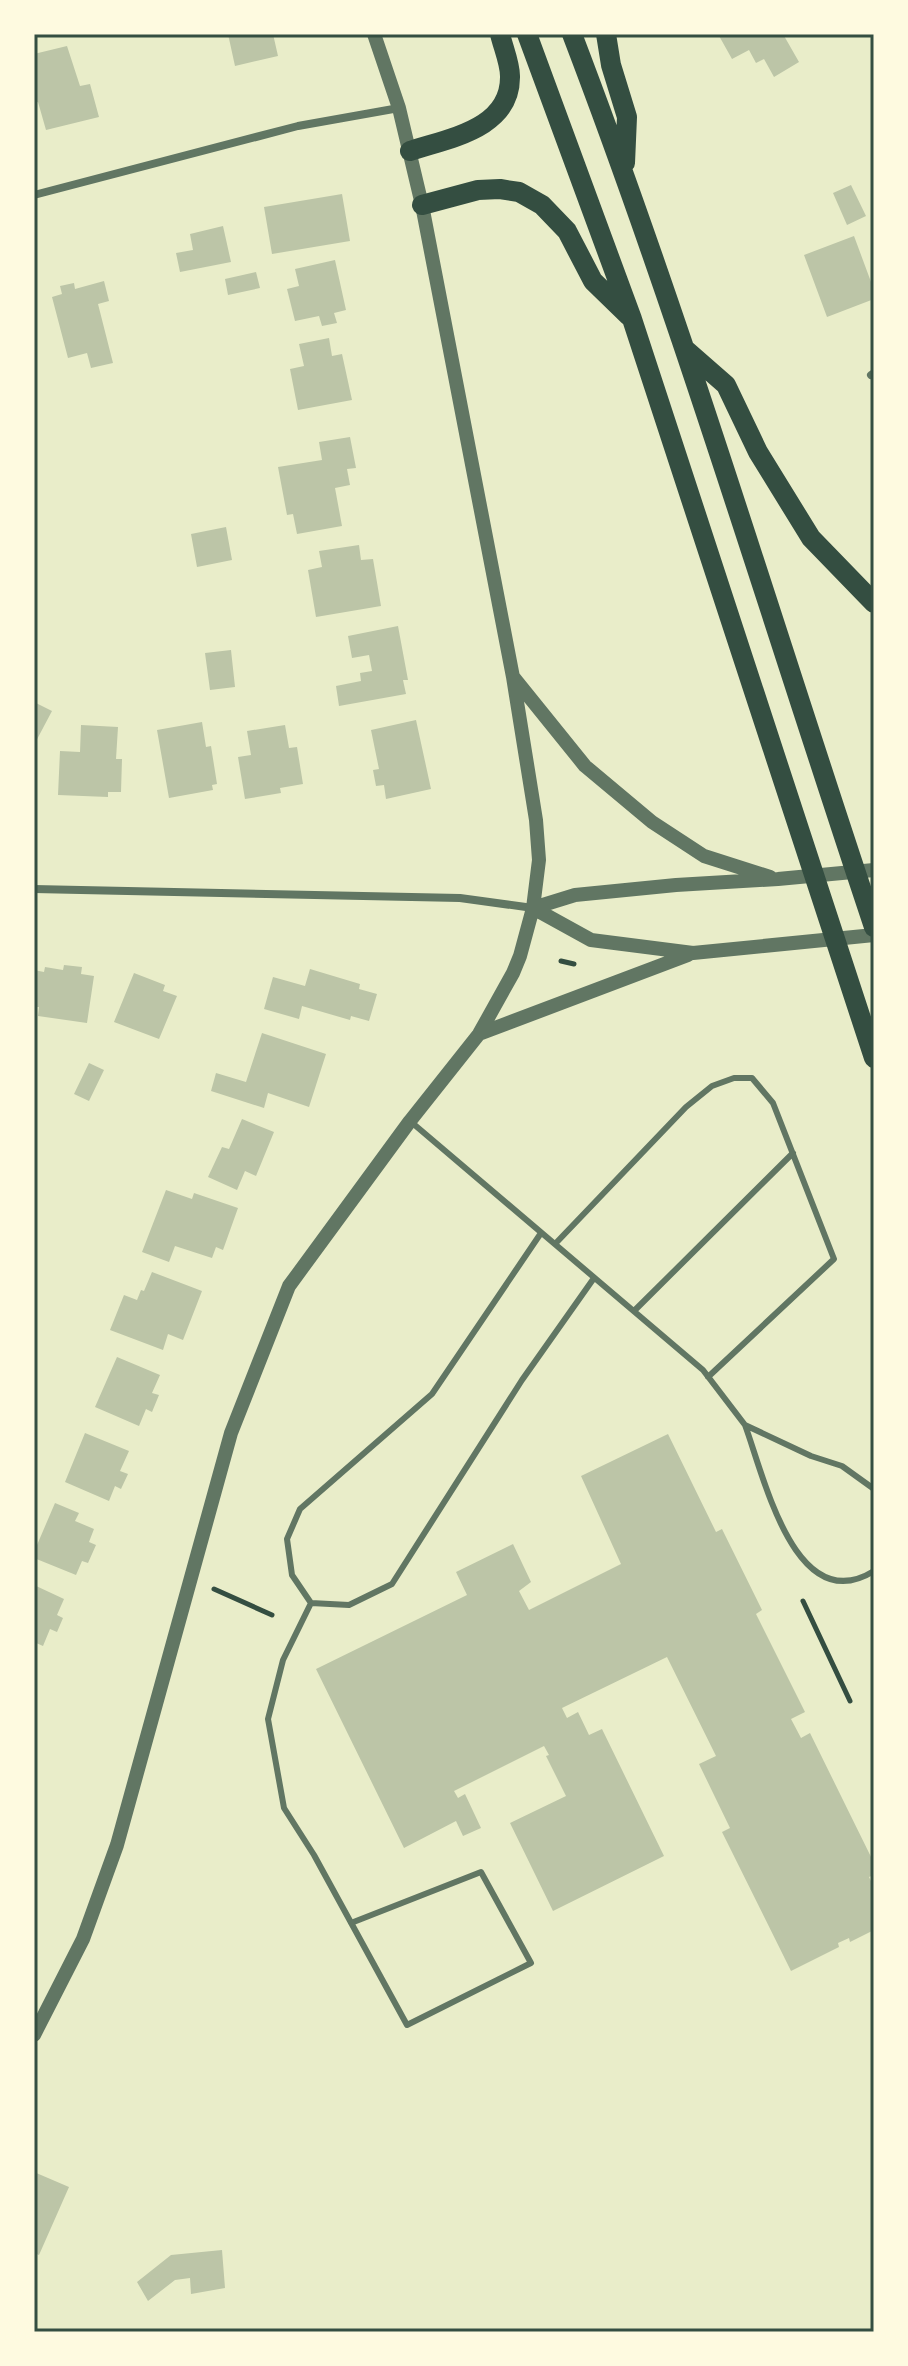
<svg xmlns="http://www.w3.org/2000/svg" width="908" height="2366" font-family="'Open Sans',sans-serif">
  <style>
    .building { fill: #bcc5a7 }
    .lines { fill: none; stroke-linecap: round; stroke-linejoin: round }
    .path { stroke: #344e41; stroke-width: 5 }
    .service { stroke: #617663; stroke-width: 6 }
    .minor { stroke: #617663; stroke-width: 8 }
    .tertiary { stroke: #617663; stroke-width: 14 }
    .primary { stroke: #344e41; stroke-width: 20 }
    .neatline { fill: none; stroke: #344e41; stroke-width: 3 }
  </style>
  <rect width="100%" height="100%" fill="#e9edc9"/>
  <path class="building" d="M228 34H273L278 56 235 66Z
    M718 34H783L799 62 774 77 764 59 756 63 749 50 732 59Z
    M67 46 80 86 90 84 99 117 46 130 38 102 34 103V54Z
    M851 185 866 216 847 225 833 193Z
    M342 194 350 241 272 254 264 207Z
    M223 226 231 262 180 272 176 253 193 250 190 234Z
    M854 236 874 290V299L827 317 804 255Z
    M335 260 346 310 334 313 337 323 322 326 319 316 295 321 287 289 299 286 295 269Z
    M256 272 260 288 228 295 225 279Z
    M104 281 109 301 98 304 113 363 91 368 87 353 68 358 52 297 62 294 60 286 74 283 75 289Z
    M329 338 332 356 342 354 352 400 298 410 290 369 304 366 299 344Z
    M350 437 356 468 347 469 350 485 335 488 342 526 297 534 293 514 287 515 278 467 322 460 319 442Z
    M226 527 232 560 197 567 191 534Z
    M359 545 361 560 373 559 381 606 316 617 308 570 322 567 319 551Z
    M398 626 408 680H403L406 694 339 706 336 686 361 681 360 673 372 671 369 655 352 658 348 636Z
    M231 650 235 687 210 690 205 653Z
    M34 702 52 711 34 745Z
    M416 720 431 789 386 799 384 785 376 786 373 770 379 769 371 730Z
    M202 722 206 747 211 746 217 784 212 785 213 790 169 798 157 730Z
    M81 725 118 727 116 759H122L121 792H108V797L58 795 60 751 80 752Z
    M285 725 289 748 297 747 303 784 280 788 281 793 245 799 238 757 251 755 247 731Z
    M64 965 82 967 81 974 94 976 87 1023 38 1016 39 1007H34V970L44 972 45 967 63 970Z
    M310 969 360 984 359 989 377 994 369 1021 351 1016 350 1020 302 1006 299 1019 264 1009 273 977 305 986Z
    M134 973 165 985 163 991 177 996 159 1039 114 1022Z
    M262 1033 326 1054 309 1107 268 1093 264 1108 211 1091 216 1073 246 1082Z
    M89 1063 104 1070 89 1101 74 1094Z
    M242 1119 274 1132 256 1176 245 1171 237 1190 208 1177 222 1147 229 1149Z
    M166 1190 192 1199 194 1193 238 1208 223 1250 216 1247 212 1258 175 1246 169 1262 142 1252Z
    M152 1272 202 1291 183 1340 168 1334 163 1350 110 1330 124 1295 137 1300 141 1290 144 1291Z
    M117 1357 160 1375 152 1393 159 1395 152 1412 146 1409 139 1426 95 1407Z
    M85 1433 129 1451 120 1471 128 1474 121 1489 115 1486 109 1501 65 1482Z
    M668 1434 716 1532 722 1529 762 1610 756 1614 805 1712 791 1719 801 1738 810 1733 874 1863V1875L869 1877 874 1887V1930L850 1942 849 1938 838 1943 839 1947 791 1971 722 1832 730 1828 699 1764 716 1756 667 1657 562 1708 567 1718 578 1712 589 1735 602 1729 664 1856 553 1911 510 1823 566 1796 546 1756 549 1755 544 1746 454 1791 458 1798 465 1794 481 1828 463 1836 456 1821 404 1848 316 1669 467 1595 456 1572 513 1544 531 1582 519 1591 529 1610 621 1564 581 1476Z
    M55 1503 79 1513 75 1521 94 1529 89 1542 96 1545 88 1563 82 1561 76 1575 34 1558V1552Z
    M34 1585 64 1599 57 1615 63 1618 57 1632 50 1629 43 1646 34 1642Z
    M34 2172 69 2187 39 2255 34 2253Z
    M222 2250 225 2288 191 2294 190 2278 175 2280 148 2301 137 2282 171 2255Z"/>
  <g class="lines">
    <path class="path" d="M561 961 574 964
      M214 1589 272 1615
      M803 1601 850 1701"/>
    <path class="service" d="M410 1121 703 1370 745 1425
      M541 1233 432 1394 300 1509 287 1539 292 1575 311 1603 349 1605 392 1584 522 1380 594 1278
      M555 1244 686 1107 712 1086 734 1078H752L773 1103 834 1259 708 1377
      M634 1311 793 1153
      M874 1489 842 1466 811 1456 745 1425C764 1476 795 1620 874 1571
      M311 1603 283 1660 268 1719 284 1808 314 1855 407 2025 531 1963 481 1872 351 1923"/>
    <path class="minor" d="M34 195 298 126 399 108
      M871 375 874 373
      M34 889 460 898 533 908"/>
    <path class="tertiary" d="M514 678 585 766 652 822 704 856 770 877
      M533 908 591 940 693 953 874 935
      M533 908 575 895 676 885 778 879 874 870
      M479 1034 688 955
      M34 2035 83 1939 117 1845 231 1433 289 1286 410 1121 479 1034 513 973 520 956 533 908 539 860 536 820 513 677 422 205 399 108 374 34"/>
    <path class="primary" d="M527 34 632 319 874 1058
      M572 34C684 327 774 629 874 927
      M606 34 611 65 627 117 625 163
      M410 151C449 138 511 129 510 76 510 63 503 47 500 34
      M422 205 478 190 500 189 519 192 542 205 567 231 593 281 629 316
      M686 350 726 385 758 452 811 538 874 603"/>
  </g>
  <rect width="908" height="2366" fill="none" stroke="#fefae0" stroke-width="72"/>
  <rect x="36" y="36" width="836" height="2294" class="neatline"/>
</svg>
